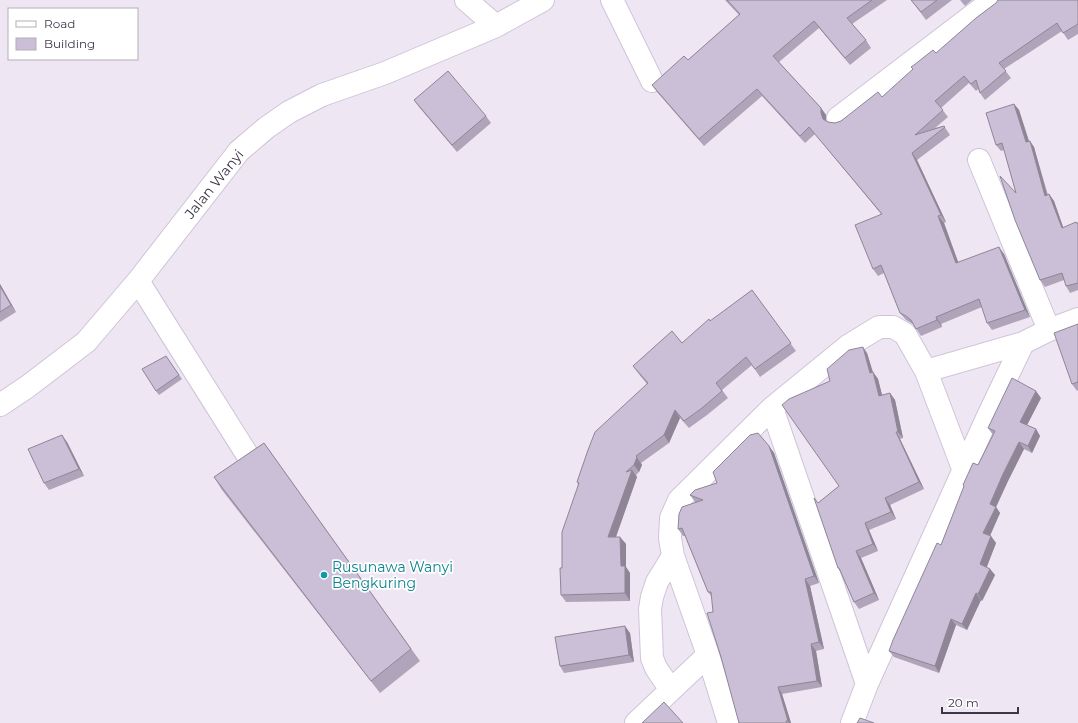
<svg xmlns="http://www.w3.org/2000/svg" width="1078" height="723" font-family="Montserrat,sans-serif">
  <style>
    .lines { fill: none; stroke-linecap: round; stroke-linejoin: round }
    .minor-casing { stroke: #cfc3d9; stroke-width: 24 }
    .minor { stroke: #fff; stroke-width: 22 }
    .wall { fill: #afa4b9 }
    .shaded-wall { fill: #8e8696 }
    .building { fill: #cbbfd7; stroke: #8e8696 }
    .culture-dot { fill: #0f9aa8; stroke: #fff; stroke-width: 1.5 }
    .labels { text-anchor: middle; stroke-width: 3.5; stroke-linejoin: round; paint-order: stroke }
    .street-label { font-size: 14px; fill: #3e3646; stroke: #fff }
    .culture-label { font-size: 14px; fill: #0d838f; stroke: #fff; text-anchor: start }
  </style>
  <rect width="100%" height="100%" fill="#eee6f3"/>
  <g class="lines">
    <g class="minor-casing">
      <path id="minor" d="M466 0 496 26
        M612 0 652 81
        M838 118 993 0
        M979 160 1049 330
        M138 281 248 456
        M926 371 964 471
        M0 405 27 387 86 342 138 281 239 151 266 128 289 112 322 95 385 73 496 26 543 0
        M772 408 867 684
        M671 690 656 668 652 658 650 609 652 597 657 582 673 556
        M636 723 708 655
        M729 723 708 655 673 556 670 538 671 518 679 500 772 408 848 346 879 327H893L905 334 926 371 1023 343
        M852 723 867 684 988 416 1023 343 1049 330 1078 319"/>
    </g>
    <use href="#minor" class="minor"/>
  </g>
  <path class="wall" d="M725 0H887L852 24 866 40 871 48 850 65 819 28 779 62 821 108 826 115V121L828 122 835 123 841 121 882 97 936 53 1078 0V34L1068 40 1062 31 1004 69 1011 78 985 100 980 93 978 89 976 91 969 83 941 108 948 117 935 128 944 126 950 135 917 160 946 222 944 223 958 262 1004 254 1030 317 992 330 987 323 982 307 941 324 942 327 921 336 914 325 911 323 906 320 900 313 884 273 878 276 873 269 881 214 815 134 805 143 762 96 704 146 657 92 652 85 688 60 739 15Z
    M911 0H952L926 20Z
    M960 0H972L965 6Z
    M414 100 486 116 491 123 457 152 419 107Z
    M1014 104 1019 110 1029 141 1034 147 1048 195 1049 194 1054 201 1063 228 1078 223V290L1070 293 1066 286 1064 280 1045 287 1040 280 1004 150 1001 151 996 145Z
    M0 284 16 312 0 322Z
    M752 290 796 351 760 377 752 365 722 390 728 398 707 415 689 428 680 418 669 443 641 463 642 465 639 472 636 475 637 477 616 537H620L626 544V567L630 573V601L566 602 561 595 562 568 578 485 577 482 588 451V450L647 384 638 373 633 366 682 343Z
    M1078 324V390L1077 391 1072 384Z
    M867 353 873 372 878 379 882 395 890 393 895 400 903 438 900 439 924 489 890 505 896 519 869 530 878 551 861 558 879 600 859 609 854 602 841 573 838 568 818 503 839 486 830 381Z
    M166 356 182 379 159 395 156 391Z
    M1041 398 1027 425 1036 429 1040 436 1032 453 1024 449 1008 481 996 507 1000 513 990 536 996 543 987 567 990 569 995 575 982 601 981 600 967 630 956 625 939 673 894 657 889 651 941 545 964 487 963 485 978 465 993 435 988 428Z
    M67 442 84 476 49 490 44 483Z
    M264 443 420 661 380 693 222 490 214 477Z
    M769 446 774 453 819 583 810 586 824 649 816 651 822 687 782 694 791 723H739L713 612 712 597 708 592 685 536H683L678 529 696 502H695L690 495 717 483Z
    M630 633 634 662 564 673 560 666Z"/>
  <path class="shaded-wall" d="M1014 104 1019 110 1031 148 1026 142Z
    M821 108 826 115V120L828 126 823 119 821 113Z
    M1030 141 1034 147 1049 202 1045 196Z
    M912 153 917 160 946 222 941 215Z
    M1049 194 1054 201 1066 235 1062 228Z
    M938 216 944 223 961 270 956 263Z
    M999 247 1004 254 1030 317 1025 310Z
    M0 284 16 312 11 305 0 286Z
    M936 317 941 324 942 327 937 320Z
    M863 347 867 353 875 380 870 373Z
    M873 372 878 379 884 403 879 396Z
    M1036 391 1041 398 1025 429 1020 422Z
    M890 393 895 400 903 438 898 432Z
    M675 410 680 418 669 443 664 435Z
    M1036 429 1040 436 1032 453 1028 446Z
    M896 432 900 439 924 489 919 482Z
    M62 435 67 442 84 476 79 469Z
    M1019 442 1024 449 1008 481 996 507 1000 513 988 540 983 533 990 504 1003 474Z
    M769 446 774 453 819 583 814 576Z
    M636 456 642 465 639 472 634 465Z
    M632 470 637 477 613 545 608 537Z
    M885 498 890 505 896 519 891 512Z
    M865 523 869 530 878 551 873 544Z
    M991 536 996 543 985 571 980 564Z
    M620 537 626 544V567L630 573V601L625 593 621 566Z
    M856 551 861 558 879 600 874 593Z
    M990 569 995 575 982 601 978 594Z
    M805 579 810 586 824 649 819 642Z
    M976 593 981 600 967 630 962 624Z
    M951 619 956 625 939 673 935 666Z
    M625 626 630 633 634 662 629 655Z
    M811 644 816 651 822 687 817 681Z
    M778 687 782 694 791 723H789L788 721Z"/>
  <path class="building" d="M727 0H872L847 18 866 40 845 58 814 21 773 56 821 108V113L823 119 828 122 835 123 841 121 878 92 882 97 913 69 911 67 914 65 933 50 936 53 976 18 996 3 998 0H1078V24L1063 33 1057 23 999 63 1006 71 980 93 976 80 971 84 964 76 935 101 943 110 915 135 944 126 945 127 912 153 941 215 938 216 956 263 999 247 1025 310 987 323 979 299 936 317 937 320 916 329 911 320 906 316 900 313 881 265 873 269 855 225 882 214 809 127 800 136 757 89 699 139 652 85 684 56 688 60 740 14Z
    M911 0H937L921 12Z
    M448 71 486 116 452 145 414 100Z
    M1014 104 1026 142 1030 141 1045 196 1049 194 1062 228 1076 222V223H1078V283L1066 286 1062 273 1040 280 1015 220 1000 176 1016 193 1002 143 996 145 986 113Z
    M0 286 11 305 0 312Z
    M752 290 791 343 755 369 746 357 716 383 722 391 702 408 684 421 675 410 664 435 636 456 637 457 634 465 626 472 632 470 608 537H620L621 566H625V593L561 595 560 568H562V532L579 483 577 482 588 450 595 432 648 383 633 366 672 331 682 343 709 319 710 321Z
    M1078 324V382L1072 384 1054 333Z
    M863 347 870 373 873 372 879 396 890 393 898 432H896L919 482 885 498 891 512 865 523 873 544 856 551 874 593 854 602 839 568H838L814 498 818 503 839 486 782 405 789 399 830 381 827 369 849 350Z
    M166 356 179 375 156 391 142 369Z
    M1012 378 1036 391 1020 422 1036 429 1028 446 1019 442 1003 474 990 504 996 507 983 533 991 536 980 564 990 569 978 594 976 593 962 624 951 619 935 666 889 651 893 640 937 543 941 545 964 486 963 485 973 463 978 465 995 431 988 428Z
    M758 433 769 446 814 576 805 579 819 642 811 644 817 681 778 687 788 721H786L787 723H739L721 657 707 613 713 612 711 592H708L682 528 678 529 679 514 682 507 703 500 690 495 695 490 717 483 713 472 750 435Z
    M62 435 79 469 44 483 28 449Z
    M264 443 411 649 371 681 214 477Z
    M625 626 629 655 560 666 555 637Z
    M664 702 683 723H642Z
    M860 718 874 723H857Z"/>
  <circle class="culture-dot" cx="324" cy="575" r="4"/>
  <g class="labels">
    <g class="street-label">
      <text transform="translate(214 184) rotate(-51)" y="5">Jalan Wanyi</text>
    </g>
    <g class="culture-label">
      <text x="332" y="572">Rusunawa Wanyi<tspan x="332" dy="16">Bengkuring</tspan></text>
    </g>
  </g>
  <rect x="8" y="8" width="130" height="52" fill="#ffffff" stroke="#b2afb5"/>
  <rect x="16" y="21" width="20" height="6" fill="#ffffff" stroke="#b2afb5"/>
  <text x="44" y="28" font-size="12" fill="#3e3646">Road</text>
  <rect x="16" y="38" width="20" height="12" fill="#cbbfd7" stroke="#b2afb5"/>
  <text x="44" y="48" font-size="12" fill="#3e3646">Building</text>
  <path d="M942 707v6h76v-6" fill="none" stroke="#3e3646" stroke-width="2"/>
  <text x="948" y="707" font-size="12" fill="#3e3646" stroke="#ffffff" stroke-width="3" paint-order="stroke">20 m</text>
</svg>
